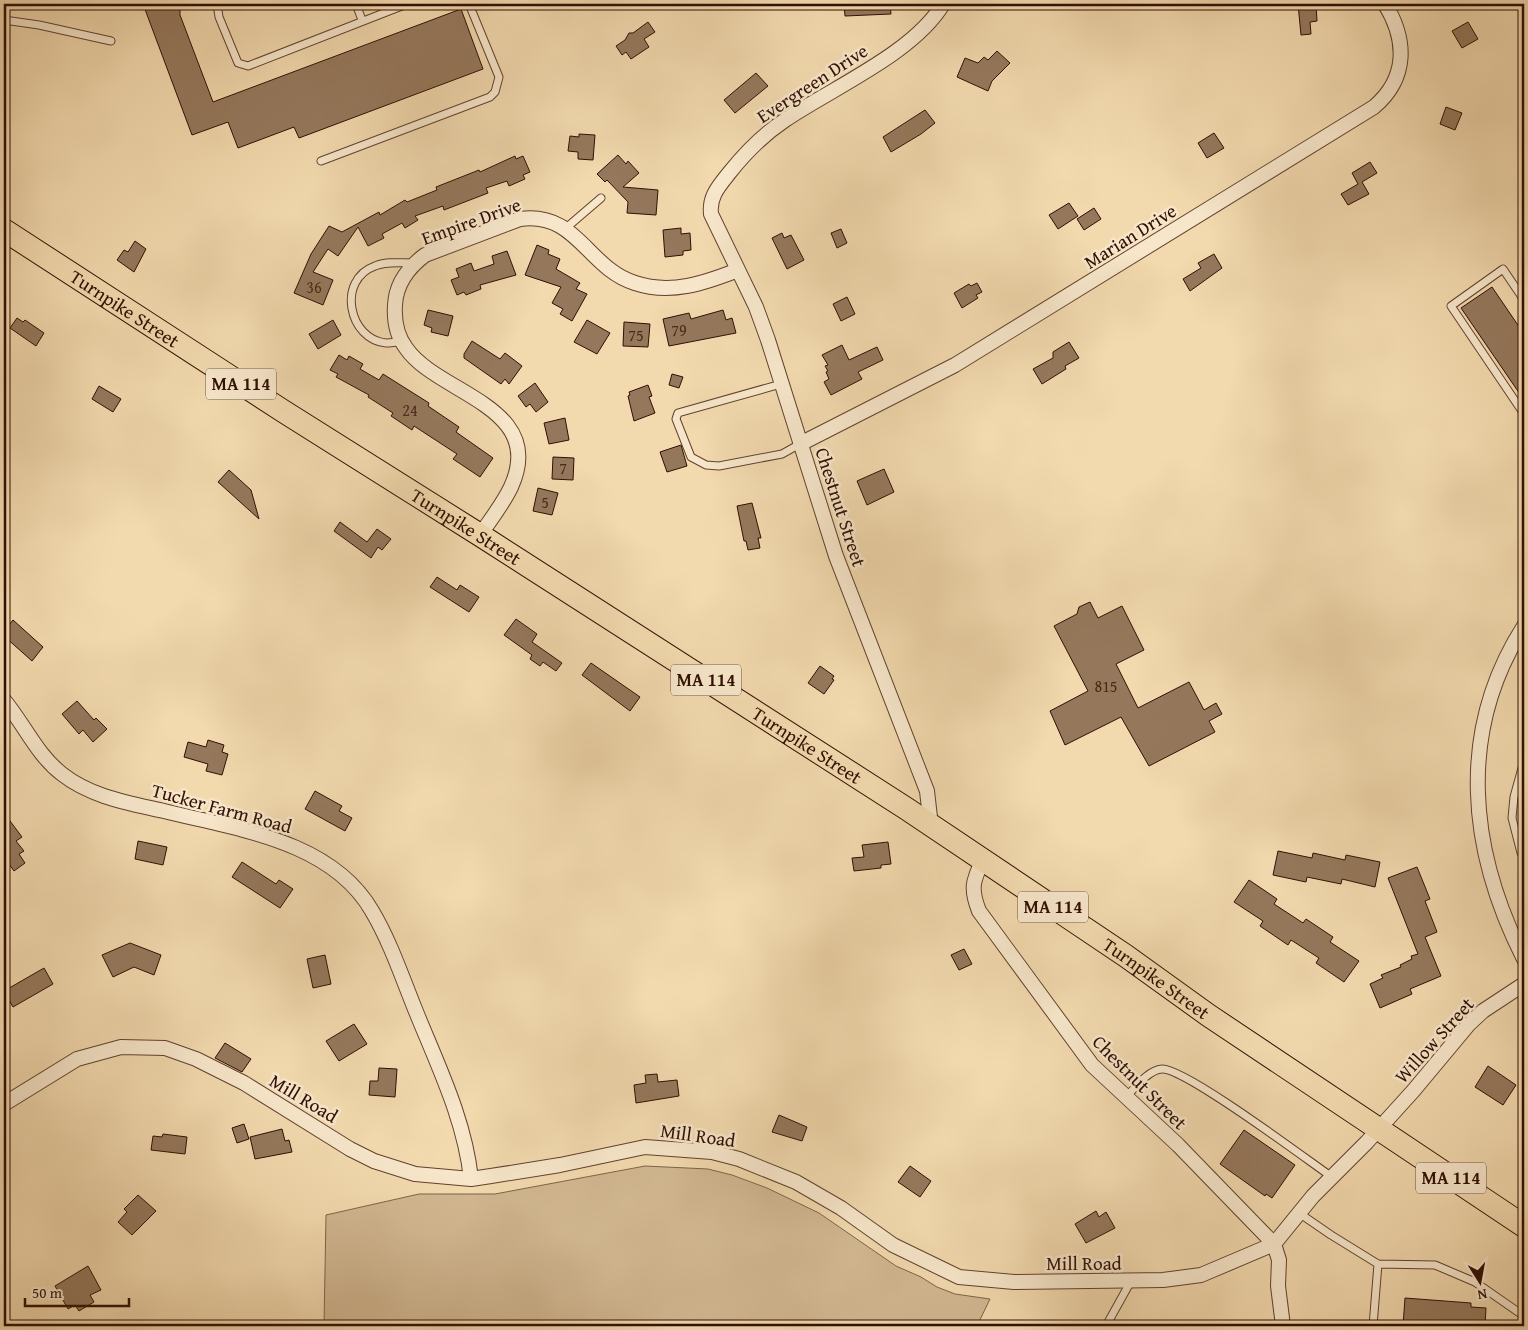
<svg xmlns="http://www.w3.org/2000/svg" width="1528" height="1330" font-family="'Gentium Book Plus',serif">
  <style>
    .green { fill: #d1b791; stroke: #80634a }
    .building { fill: #95785c; stroke: #300f03 }
    .lines { fill: none; stroke-linecap: round; stroke-linejoin: round }
    .service-casing { stroke: #60422e; stroke-width: 9 }
    .minor-casing { stroke: #60422e; stroke-width: 16 }
    .trunk-casing { stroke: #300f03; stroke-width: 24 }
    .service { stroke: #f7e6ca; stroke-width: 7 }
    .minor { stroke: #f7e6ca; stroke-width: 14 }
    .trunk { stroke: #f2d9ae; stroke-width: 22 }
    .labels { text-anchor: middle; stroke-width: 5; stroke-linejoin: round; paint-order: stroke }
    .number-label { font-size: 16px; fill: #492919 }
    .shield { fill: #f7e6ca; stroke: #6c503f; stroke-width: 1 }
    .shield-label { font-size: 18px; font-weight: bold; fill: #300f03 }
    .street-label { font-size: 19px; fill: #300f03; stroke: #f7e6ca }
  </style>
  <rect width="100%" height="100%" fill="#f2d9ae"/>
  <filter id="stains"><feTurbulence type="fractalNoise" baseFrequency=".004" numOctaves="4"/><feColorMatrix values="0 0 0 0 .2 0 0 0 0 .09 0 0 0 0 .02 0 0 0 .5 -.17"/></filter>
  <radialGradient id="worn" r=".72"><stop offset=".6" stop-color="#630" stop-opacity="0"/><stop offset="1" stop-color="#630" stop-opacity=".3"/></radialGradient>
  <path class="green" d="M645 1166 708 1169 732 1175 767 1188 819 1213 896 1266 921 1277 937 1287 955 1294 990 1299 977 1326H324L326 1215 419 1194H495Z"/>
  <path class="building" d="M143 4H180V15L213 102 461 9 483 69 299 138 294 127 238 148 228 122 192 135Z
    M844 4H890L891 14 845 16Z
    M1298 4H1316L1317 21 1310 22 1311 34 1301 35Z
    M648 22 655 32 644 39 649 47 631 59 626 52 622 55 616 46 625 40 629 33H633Z
    M1468 22 1478 39 1462 48 1452 31Z
    M997 51 1010 63 992 81 988 91 957 77 965 58 978 63 984 57 988 60Z
    M756 73 768 86 735 113 724 100Z
    M1446 107 1462 113 1455 130 1440 124Z
    M925 110 935 123 921 134 891 152 883 137Z
    M1214 133 1224 148 1207 158 1198 143Z
    M579 134 595 135 593 160 578 159V152L568 151 570 136 579 137Z
    M618 155 626 164 628 161 639 173 623 187 658 190 656 215 627 213 628 202 607 180 605 182 597 174Z
    M515 156 516 159 523 156 530 172 523 175 525 179 509 186 507 181 486 188 488 193 444 210 443 206 415 216 418 220 405 228 402 223 382 234 384 238 368 246 358 227 338 256 328 249 313 272 333 280 323 305 294 293 311 254 329 226 342 232 379 212 380 215 405 200 407 202 437 190 436 187 479 170 480 172Z
    M1370 162 1377 173 1362 182 1369 194 1348 205 1341 194 1358 184 1352 173Z
    M1069 203 1078 216 1058 229 1049 215Z
    M1094 208 1101 219 1084 230 1077 219Z
    M681 228V234L690 233 691 250 683 251V255L665 257 663 230Z
    M841 229 847 243 837 248 831 233Z
    M782 233 784 238 791 235 804 260 787 269 772 238Z
    M135 241 146 249 134 272 117 260 124 250 128 252Z
    M537 245 549 250 548 254 560 259 556 269 580 283 576 289 587 294 572 321 560 314 563 309 552 303 561 287 525 275Z
    M507 251 516 275 480 285 481 289 466 295 464 292 457 295 451 280 459 277 456 269 471 263 474 271 494 264 492 256Z
    M1214 254 1222 268 1190 291 1183 279 1201 268 1198 263Z
    M977 283 982 292 976 295 978 298 962 308 954 293 969 284 971 286Z
    M1492 287 1524 334V400L1461 308Z
    M847 297 855 314 841 321 833 304Z
    M428 310 453 316 448 336 431 332 432 328 424 325Z
    M723 310 726 320 732 318 736 333 669 346 663 319 689 313 691 319Z
    M17 318 23 322 25 320 44 333 36 346 10 328Z
    M333 320 341 335 318 349 309 334Z
    M587 320 610 333 597 354 574 342Z
    M624 322 650 324 648 347 623 346Z
    M472 341 500 359 505 353 522 366 509 384 505 379 501 384 464 358V354Z
    M1069 342 1079 358 1065 366 1066 369 1042 384 1033 369 1053 358V352Z
    M842 345 849 360 877 347 883 360 858 372 862 379 831 395 824 382 829 379 826 372 828 371 825 366 828 365 822 355Z
    M339 355 347 360 349 356 363 364 360 369 379 380 383 374 429 403 428 406 459 427 456 432 493 458 480 477 453 459 457 454 414 426 412 430 391 416 393 413 368 397 369 395 336 377 338 374 330 370Z
    M672 374 683 377 679 388 669 385Z
    M535 383 548 402 536 412 530 404 526 407 518 396Z
    M648 385 652 396 649 397 655 413 634 421 628 396 630 395 629 392Z
    M99 386 121 399 113 412 92 399Z
    M565 418 569 440 549 444 544 423Z
    M681 445 687 466 667 472 660 452Z
    M553 457 574 458 573 480 552 479Z
    M884 469 894 492 867 505 857 481Z
    M229 470 251 490 259 519 218 482Z
    M538 488 558 493 552 515 533 511Z
    M752 503 761 538H758L760 548 748 550 746 541H744L737 506Z
    M340 522 367 542 377 529 391 539 382 550 378 547 371 558 334 531Z
    M437 577 457 590 460 585 479 597 469 612 430 587Z
    M1090 602 1098 618 1122 606 1144 650 1116 664 1138 708 1189 682 1204 710 1216 703 1222 714 1209 721 1215 732 1149 766 1121 717 1065 745 1050 711 1088 691 1054 626 1077 614 1079 607Z
    M516 619 537 634 532 642 562 663 556 671 543 662 540 666 530 659 532 655 504 635Z
    M13 620 43 647 32 661 4 636V631Z
    M591 663 640 697 630 711 582 675Z
    M820 666 834 676 832 679 834 680 824 694 808 683Z
    M77 701 94 720 96 718 107 729 93 742 83 730 79 734 62 714Z
    M208 740 224 745 222 752 228 754 222 775 206 771 208 764 184 757 188 742 206 747Z
    M315 791 342 806 339 811 352 818 345 831 305 809Z
    M4 813 22 837 16 841 24 851 19 854 25 863 14 871 4 857Z
    M138 841 167 847 163 865 135 859Z
    M888 842 891 864 881 865V868L854 871 852 858 864 857 862 845Z
    M1278 851 1312 858 1313 853 1345 860 1346 855 1380 862 1375 887 1342 879 1341 884 1307 877 1306 882 1273 875Z
    M242 862 276 884 279 880 293 889 280 908 232 877Z
    M1417 867 1430 899 1425 901 1437 932 1425 937 1441 976 1410 989 1412 994 1380 1008 1370 984 1383 978 1381 975 1401 967 1400 965 1412 959 1411 956 1418 954 1388 878Z
    M1249 880 1277 899 1274 904 1303 923 1306 919 1333 937 1330 942 1359 961 1344 982 1316 963 1319 958 1291 940 1288 945 1260 926 1263 921 1234 902Z
    M130 943 161 955 154 975 134 967 113 977 102 955Z
    M964 949 972 964 959 970 951 955Z
    M325 955 331 984 313 988 307 959Z
    M44 968 53 984 13 1007 4 991Z
    M354 1024 367 1044 339 1061 326 1041Z
    M225 1043 251 1059 242 1072 215 1058Z
    M1488 1066 1516 1085 1503 1105 1475 1087Z
    M379 1068 397 1069 395 1097 369 1095 370 1081H378Z
    M657 1074 658 1082 677 1080 679 1096 636 1103 634 1085 646 1083 645 1075Z
    M779 1115 807 1127 802 1141 772 1132Z
    M244 1124 249 1139 237 1143 232 1128Z
    M282 1129 285 1141 289 1140 292 1152 255 1159 250 1137Z
    M1244 1130 1295 1165 1272 1198 1266 1194 1265 1196 1220 1164Z
    M163 1134 187 1137 185 1154 151 1150 153 1136 162 1137Z
    M910 1166 931 1181 920 1197 898 1182Z
    M138 1195 156 1211 132 1235 118 1222 127 1212 124 1209Z
    M1096 1211 1099 1217 1106 1212 1115 1228 1086 1243 1075 1224Z
    M88 1266 101 1290 90 1295 94 1302 79 1311 75 1305 68 1309 55 1286Z
    M1405 1298 1471 1303V1307L1486 1308 1485 1326H1403Z"/>
  <g class="lines">
    <g class="service-casing">
      <path id="service" d="M217 4 219 17 238 63 248 66 407 4
        M356 4 362 20
        M4 20 39 25 111 41
        M321 161 490 97 495 92 499 77 469 4
        M566 228 601 198
        M1524 300 1503 269 1451 306 1524 414
        M402 341C397 342 391 343 386 343 349 340 336 280 375 266 386 261 401 263 413 263
        M781 384 678 413 676 419 691 457 706 465 719 466 782 454 800 444
        M1521 853 1512 818 1514 797 1524 761
        M1126 1097C1135 1088 1148 1070 1162 1069 1185 1068 1306 1159 1332 1177
        M1299 1213 1331 1235 1378 1264 1435 1265 1475 1282 1524 1316
        M1106 1326 1131 1281
        M1373 1326 1378 1264"/>
    </g>
    <g class="minor-casing">
      <path id="minor" d="M800 444 955 365 1374 107C1408 78 1407 40 1385 4
        M480 535C491 519 503 504 511 487 548 406 437 394 406 348 397 336 394 320 395 305 396 284 409 267 425 255L520 219C577 211 587 268 635 283 671 295 705 283 738 270
        M1524 626C1456 732 1469 851 1524 959
        M4 700C24 724 37 755 62 774 91 797 129 803 164 811 235 829 331 840 372 911 391 943 403 980 417 1014 439 1068 465 1121 471 1179
        M931 826 927 791 836 556 768 340 756 307 711 214C709 196 719 186 730 172 746 152 764 134 785 120 832 88 914 53 943 4
        M983 859C973 881 970 888 979 911L1092 1065 1178 1145 1274 1244 1279 1260 1278 1286 1283 1326
        M4 1104 77 1059 121 1047 165 1048 196 1059 244 1083 350 1149 374 1161 415 1174 471 1179 491 1176 560 1165 645 1147 712 1152 739 1159 796 1182 841 1208 893 1245 959 1277 1014 1282 1163 1280 1201 1275 1274 1244 1313 1196 1367 1142 1414 1090 1469 1024 1483 1011 1524 984"/>
    </g>
    <g class="trunk-casing">
      <g id="trunk">
        <path id="s1" d="M4 230 283 411 480 535 907 809 1126 956 1208 1015 1524 1226"/>
      </g>
    </g>
    <use href="#service" class="service"/>
    <use href="#minor" class="minor"/>
    <use href="#trunk" class="trunk"/>
  </g>
  <g class="labels">
    <g class="number-label">
      <text x="314" y="293">36</text>
      <text x="679" y="336">79</text>
      <text x="636" y="341">75</text>
      <text x="410" y="416">24</text>
      <text x="563" y="474">7</text>
      <text x="545" y="508">5</text>
      <text x="1106" y="692">815</text>
    </g>
    <g class="shield">
      <rect x="206" y="368.5" width="70" height="31" rx="4"/>
      <rect x="671" y="664.5" width="70" height="31" rx="4"/>
      <rect x="1018" y="891.5" width="70" height="31" rx="4"/>
      <rect x="1416" y="1162.5" width="70" height="31" rx="4"/>
    </g>
    <g class="shield-label">
      <text x="241" y="390">MA 114</text>
      <text x="706" y="686">MA 114</text>
      <text x="1053" y="913">MA 114</text>
      <text x="1451" y="1184">MA 114</text>
    </g>
    <g class="street-label">
      <text transform="translate(812 83) rotate(-33)" y="7">Evergreen Drive</text>
      <text transform="translate(471 221) rotate(-20)" y="7">Empire Drive</text>
      <text transform="translate(1130 236) rotate(-32)" y="7">Marian Drive</text>
      <text dy="7" stroke="none"><textPath href="#s1" startOffset="144">Turnpike Street</textPath></text>
      <text transform="translate(841 507) rotate(72)" y="7">Chestnut Street</text>
      <text dy="7" stroke="none"><textPath href="#s1" startOffset="549">Turnpike Street</textPath></text>
      <text dy="7" stroke="none"><textPath href="#s1" startOffset="954">Turnpike Street</textPath></text>
      <text transform="translate(222 808) rotate(15)" y="7">Tucker Farm Road</text>
      <text dy="7" stroke="none"><textPath href="#s1" startOffset="1374">Turnpike Street</textPath></text>
      <text transform="translate(1434 1040) rotate(-48)" y="7">Willow Street</text>
      <text transform="translate(1140 1082) rotate(45)" y="7">Chestnut Street</text>
      <text transform="translate(304 1098) rotate(31)" y="7">Mill Road</text>
      <text transform="translate(698 1135) rotate(8)" y="7">Mill Road</text>
      <text x="1084" y="1270">Mill Road</text>
    </g>
  </g>
  <rect width="1528" height="1330" fill="none" stroke="#f2d9ae" stroke-width="20"/>
  <rect x="5" y="5" width="1518" height="1320" fill="none" stroke="#300f03" stroke-width="2.5"/>
  <rect x="10" y="10" width="1508" height="1310" fill="none" stroke="#300f03"/>
  <g transform="translate(1480 1282) rotate(169)" stroke="#f7e6ca" stroke-width="4" paint-order="stroke">
  <path d="M0-4L9 19L0 12L-9 19Z" fill="#300f03"/>
  <text y="-8" font-size="14" font-weight="bold" text-anchor="middle" fill="#300f03">N</text>
  </g>
  <path d="M25 1298v8h104v-8" fill="none" stroke="#300f03" stroke-width="2.5"/>
  <text x="32" y="1298" font-size="15" fill="#300f03" stroke="#f7e6ca" stroke-width="4" paint-order="stroke">50 m</text>
  <rect width="100%" height="100%" filter="url(#stains)"/>
  <rect width="100%" height="100%" fill="url(#worn)"/>
</svg>
